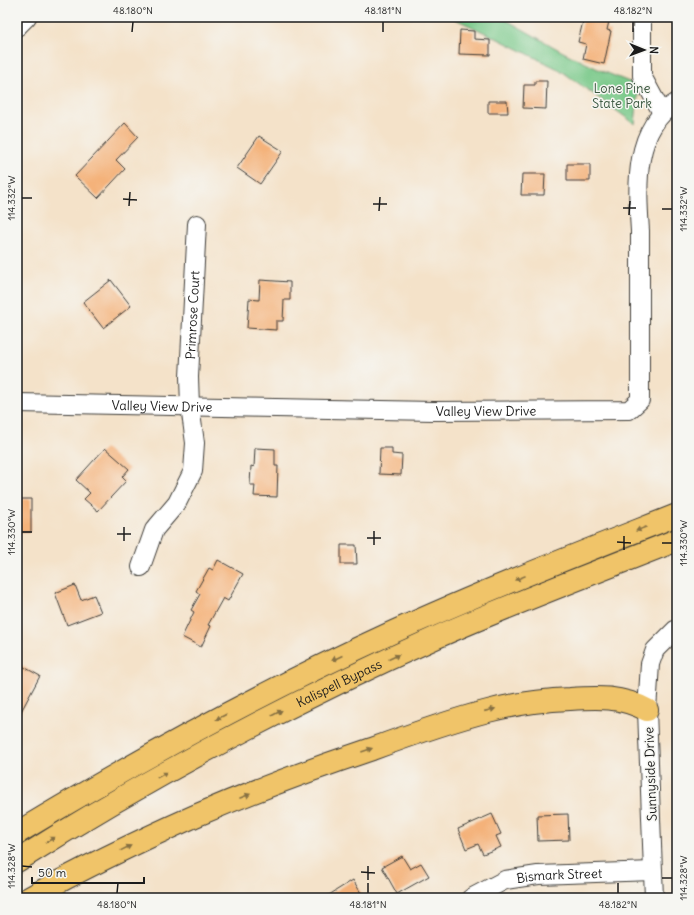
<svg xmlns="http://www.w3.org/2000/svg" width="694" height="915" font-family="Delius,sans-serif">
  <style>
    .green { fill: #7ac98a; stroke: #4b7253 }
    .building { fill: #f4b27a }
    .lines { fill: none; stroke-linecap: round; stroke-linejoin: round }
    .minor-casing { stroke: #3c3a36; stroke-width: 20 }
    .highway-casing { stroke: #3c3a36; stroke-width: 24 }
    .minor { stroke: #fff; stroke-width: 18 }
    .highway { stroke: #f0c469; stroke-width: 22 }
    .oneway { fill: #867042 }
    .ticks { fill: none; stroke: #1c1c1c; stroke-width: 1.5 }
    .labels { text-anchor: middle; stroke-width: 3; stroke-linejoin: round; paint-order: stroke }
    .park-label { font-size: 13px; fill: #3d5942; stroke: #f6f6f2 }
    .street-label { font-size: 13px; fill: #1c1c1c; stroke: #f6f6f2 }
    .neatline { fill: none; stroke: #1c1c1c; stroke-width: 1.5 }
    .ticks-label { font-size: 10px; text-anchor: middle; fill: #1c1c1c }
  </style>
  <rect width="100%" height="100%" fill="#f6f6f2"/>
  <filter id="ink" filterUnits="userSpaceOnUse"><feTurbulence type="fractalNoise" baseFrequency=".025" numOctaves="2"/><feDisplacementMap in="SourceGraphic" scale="8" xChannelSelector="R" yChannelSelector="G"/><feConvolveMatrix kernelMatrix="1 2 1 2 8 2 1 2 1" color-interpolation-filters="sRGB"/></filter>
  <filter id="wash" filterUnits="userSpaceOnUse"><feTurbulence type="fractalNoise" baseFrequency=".012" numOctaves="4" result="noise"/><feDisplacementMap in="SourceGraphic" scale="16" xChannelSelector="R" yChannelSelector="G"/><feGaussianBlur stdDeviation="0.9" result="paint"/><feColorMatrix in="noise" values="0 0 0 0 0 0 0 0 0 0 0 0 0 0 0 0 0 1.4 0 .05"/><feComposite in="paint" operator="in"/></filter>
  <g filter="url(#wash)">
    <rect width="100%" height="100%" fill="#f4e2c9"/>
    <path class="green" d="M451 17H501L563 52 600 70 639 86 635 124 560 70 492 36Z"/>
    <g id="blocks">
      <path class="building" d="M584 17H610L607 30 611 31 604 64 583 59 586 44 578 42Z
        M460 30 474 31V39L490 40V55L459 54Z
        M535 81H547L546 109 523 108 524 85H535Z
        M488 101H507L508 113H488Z
        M125 123 138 137 116 160 125 169 98 198 75 176Z
        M259 136 283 151 260 184 237 168Z
        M567 164H590V181H567Z
        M522 174H545L544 195H521Z
        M111 280 131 306 103 328 83 302Z
        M260 280 290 282V300H284L283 321H276V330L247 328 249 299 259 300Z
        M105 448 129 469 122 477 126 481 98 511 84 499 90 493 76 480Z
        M255 448 275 449V466H278L277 497 254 496 255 485H250L251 466 254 467Z
        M380 448H392V454L402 455 401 475 379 474Z
        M17 499H31V532H17Z
        M341 545H356L357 564H341Z
        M218 560 243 574 228 601 223 598 208 625 211 626 201 647 182 637 194 612 191 610 200 594 196 591 209 568 213 570Z
        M75 585 81 600 94 595 101 612 67 625 55 593Z
        M17 663 40 676 17 719Z
        M492 814 501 834 496 836 501 847 483 854 478 844 466 849 458 829Z
        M568 814 569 840 538 841 537 815Z
        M402 856 410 869 421 863 429 876 397 894 382 867Z
        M353 880 364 898H324Z"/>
    </g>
  </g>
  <g filter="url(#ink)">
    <use href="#blocks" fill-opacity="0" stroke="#3c3a36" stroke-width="1"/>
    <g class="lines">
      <g class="minor-casing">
        <g id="minor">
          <path d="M642 17V76L662 113"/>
          <path d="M17 27 27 17"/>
          <path id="s1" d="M17 403 434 411 629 410 640 400V231C637 186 633 128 677 102"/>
          <path id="s2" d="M141 567 154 530 177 503 193 471 195 443 190 406 189 377 197 224"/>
          <path id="s3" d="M471 898 505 880 538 875 653 871"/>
          <path d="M654 898 647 710 650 664 655 650 675 630 677 629"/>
        </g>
      </g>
      <g class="highway-casing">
        <g id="highway">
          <path d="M17 833C138 760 262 692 391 633 485 590 581 553 677 515"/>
          <path id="s4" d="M17 861C151 776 292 702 437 637 516 602 597 572 677 540"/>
          <path d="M29 898C83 868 139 841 195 816 253 791 312 769 372 749 410 735 449 721 488 711 515 704 542 700 570 699 598 697 621 696 647 710"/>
        </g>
      </g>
      <use href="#minor" class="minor"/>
      <use href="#highway" class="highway"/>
    </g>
    <defs><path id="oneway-solid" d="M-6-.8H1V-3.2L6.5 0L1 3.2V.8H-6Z"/></defs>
    <g class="oneway">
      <use href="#oneway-solid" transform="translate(641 529) rotate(158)"/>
      <use href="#oneway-solid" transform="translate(520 578) rotate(158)"/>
      <use href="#oneway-solid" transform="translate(394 657) rotate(-24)"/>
      <use href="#oneway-solid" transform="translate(337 658) rotate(155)"/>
      <use href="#oneway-solid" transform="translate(490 710) rotate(-13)"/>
      <use href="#oneway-solid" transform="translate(277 713) rotate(-27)"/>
      <use href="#oneway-solid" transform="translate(221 717) rotate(152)"/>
      <use href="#oneway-solid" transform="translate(367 750) rotate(-19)"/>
      <use href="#oneway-solid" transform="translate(162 775) rotate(-29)"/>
      <use href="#oneway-solid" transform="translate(245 796) rotate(-21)"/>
      <use href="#oneway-solid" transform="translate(50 840) rotate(-31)"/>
      <use href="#oneway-solid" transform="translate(126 848) rotate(-26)"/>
    </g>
  </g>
  <path class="ticks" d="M132 32 133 22M383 32V22M633 32V22M22 198H32M123 199 137 200M373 204H387M129 206 130 192M623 208H636M662 209H672M379 211 380 197M629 215 630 201M22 532H32M117 534H131M367 538H381M124 541V527M617 542 631 543M662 543H672M374 545V531M624 550V536M22 866 32 867M361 872 375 873M662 878H672M368 880V866M117 893 118 883M368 893V883M618 893V883"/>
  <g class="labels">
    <g class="park-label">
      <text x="622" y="93">Lone Pine<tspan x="622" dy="15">State Park</tspan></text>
    </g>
    <g class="street-label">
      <text dy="5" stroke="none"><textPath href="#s2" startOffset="267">Primrose Court</textPath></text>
      <text dy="5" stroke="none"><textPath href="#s1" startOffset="145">Valley View Drive</textPath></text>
      <text dy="5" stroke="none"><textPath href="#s1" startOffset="469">Valley View Drive</textPath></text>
      <text dy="5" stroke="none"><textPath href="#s4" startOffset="368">Kalispell Bypass</textPath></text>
      <text transform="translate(650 774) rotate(-92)" y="5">Sunnyside Drive</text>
      <text dy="5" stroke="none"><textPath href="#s3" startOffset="93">Bismark Street</textPath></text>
    </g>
  </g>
  <rect width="694" height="915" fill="none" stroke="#f6f6f2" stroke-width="44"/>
  <g transform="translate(644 50) rotate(91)" stroke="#f6f6f2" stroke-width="3" paint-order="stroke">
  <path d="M0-3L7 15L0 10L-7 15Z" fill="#1c1c1c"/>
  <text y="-6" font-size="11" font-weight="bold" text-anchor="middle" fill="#1c1c1c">N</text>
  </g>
  <path d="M32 877v6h112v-6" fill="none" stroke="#1c1c1c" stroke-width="2"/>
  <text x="38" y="877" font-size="12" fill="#1c1c1c" stroke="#f6f6f2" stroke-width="3" paint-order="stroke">50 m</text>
  <rect x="22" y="22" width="650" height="871" class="neatline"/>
  <g class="ticks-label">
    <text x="133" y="14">48.180°N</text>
    <text x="383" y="14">48.181°N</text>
    <text x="633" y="14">48.182°N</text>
    <text transform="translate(11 198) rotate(-90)" y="4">114.332°W</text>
    <text transform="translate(683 209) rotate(-90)" y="4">114.332°W</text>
    <text transform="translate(11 532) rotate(-90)" y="4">114.330°W</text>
    <text transform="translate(683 543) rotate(-90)" y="4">114.330°W</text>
    <text transform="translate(11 866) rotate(-90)" y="4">114.328°W</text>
    <text transform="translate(683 878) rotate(-90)" y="4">114.328°W</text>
    <text x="117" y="908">48.180°N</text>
    <text x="368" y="908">48.181°N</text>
    <text x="618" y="908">48.182°N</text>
  </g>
</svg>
